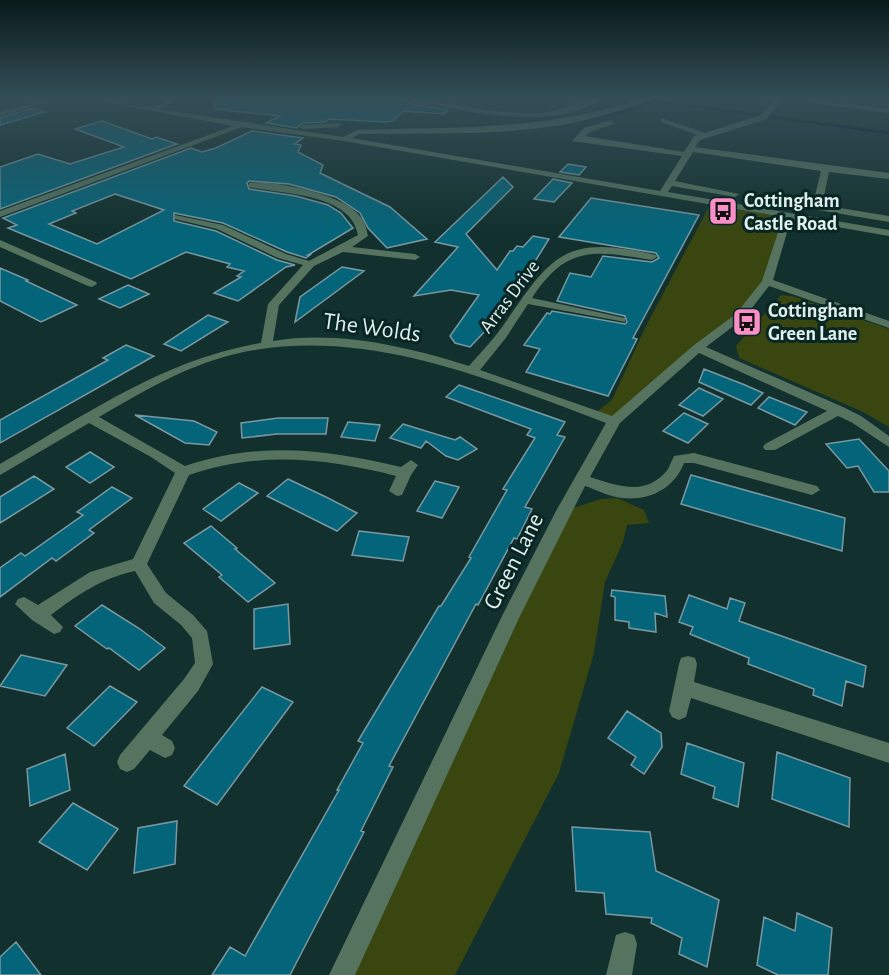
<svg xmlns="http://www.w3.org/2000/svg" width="889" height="975" font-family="'Alegreya Sans',sans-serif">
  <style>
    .green { fill: #39460f }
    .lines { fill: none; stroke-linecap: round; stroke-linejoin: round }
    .stream { stroke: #000e28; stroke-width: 3 }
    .building { fill: #04657a; stroke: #7a98a1; stroke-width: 1.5; fill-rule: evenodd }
    .minor { fill: #55735f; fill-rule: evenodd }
    .labels { text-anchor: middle; stroke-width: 6; stroke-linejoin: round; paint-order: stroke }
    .far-poi-label { font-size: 20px; font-weight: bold; fill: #dfefed; stroke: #082623; text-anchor: start }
    .far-street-label { font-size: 20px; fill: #dfefed; stroke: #082623 }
    .street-label { font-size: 24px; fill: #dfefed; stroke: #082623 }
  </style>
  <rect width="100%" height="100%" fill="#12302d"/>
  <path class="green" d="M711 203 788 215 767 282 740 316 614 421 594 414 612 400 646 326Z
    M781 295 792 296 889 329V427L863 412 739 358 736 346Z
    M617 498 644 510 649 523 627 525 623 542 605 582 594 653 559 773 455 975H342L564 511 601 499Z"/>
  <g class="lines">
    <path class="stream" d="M655 101 669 103
      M678 104 889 133
      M584 120 630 110 661 98"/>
  </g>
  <path class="building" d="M216 98H401L411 104 448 110 445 114 404 111 392 121 385 122 329 119 325 122 302 123 297 128 266 123 280 116 215 109Z
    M33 108 45 112 0 125V118Z
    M102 121 152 139 156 137 177 144 0 209V167L38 154 70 164 124 147 75 129Z
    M252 131 303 138 295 144 301 145 298 152 323 165 320 173 390 207 427 239 387 248 368 228 360 213 336 197 289 184 249 181 247 183 249 189 296 196 328 205 341 213 353 228 308 255H310L306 258 287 252 223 223 174 213V221L216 231 277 260 295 265 286 267 238 301 214 293 241 277 237 276 244 271 227 267 230 264 186 252 131 279 8 228 17 225 3 218 191 148 202 152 216 148ZM115 194 164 210 97 244 49 224 76 213 72 211Z
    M568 164 586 167 579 175 560 172Z
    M503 177 513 187 466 234 497 270 510 251H513L517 246 523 247 533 236 549 239 519 287 515 286 487 329 470 347 455 343 450 336 479 295 451 290 414 296 458 247 435 242Z
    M553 179 572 183 554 202 534 199Z
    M591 198 699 215 633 338 637 339 608 396 526 372 540 349 524 345 547 313 550 314 552 311 625 324 627 322 625 316 557 301 570 273 591 277 603 256 652 262 659 258 656 253 559 237Z
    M342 267 364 271 295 322 300 297Z
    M0 268 28 280 26 281 77 305 41 322 0 301Z
    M128 285 149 294 120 308 99 299Z
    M208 315 228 322 181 351 164 344Z
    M126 345 154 356 0 443V420L108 360 103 358Z
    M704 369 745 385 763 393 751 405 699 382Z
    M459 385 565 422 557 435 565 437 525 507 532 509 517 539 514 538 478 605 476 604 389 766 393 767 361 831 364 832 290 975H212L230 947 245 956 339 790H337L363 743 358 741 439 606H441L471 558 469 557 507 490 503 489 535 438 527 435 531 429 446 397Z
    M699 388 723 399 703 416 679 405Z
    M769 397 789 405 807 412 795 425 758 408Z
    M684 413 708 424 688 443 663 431Z
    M135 415 194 421 217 432 209 445 185 443Z
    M278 418H328L326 434H277L242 438 241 423Z
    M348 422 380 425 375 441 341 437Z
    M403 424 455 440 460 437 477 449 458 460 446 456 426 441 421 448 390 438Z
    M859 439 889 471V492H874L858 466 847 468 826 444Z
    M90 452 114 467 90 483 66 467Z
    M691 475 845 518 842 551 681 504Z
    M34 476 54 489 0 523V497Z
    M288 479 326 497 357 513 337 531 267 496Z
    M435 481 459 487 442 518 417 511Z
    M239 483 258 493 221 521 203 509Z
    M112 487 132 498 89 530 94 533 56 561 52 558 0 597V568L21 553 25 556 83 515 77 512Z
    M211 526 237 548 235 549 275 583 248 602 219 577 222 575 184 543Z
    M359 531 409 537 403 561 352 555Z
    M612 590 665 596 667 617 655 613 656 632 629 628V622L615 620V597L611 596Z
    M689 595 727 609 730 598 745 603 739 621 866 666 863 687 846 681 842 706 813 695 814 689 748 664 749 658 690 634 693 627 679 622Z
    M288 604 290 644 254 649V609Z
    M102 605 140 629 165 648 139 670 109 648 107 649 75 626Z
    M21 655 67 665 45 696 0 686Z
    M110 686 137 702 94 746 67 728Z
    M262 687 293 702 217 805 184 786Z
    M627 711 661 733 662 747 644 774 631 765 636 757 608 738Z
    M687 743 744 763 738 807 713 798 715 787 681 774Z
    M777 752 850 778 849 827 772 799Z
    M65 754 70 790 30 806 27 769Z
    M73 803 118 829 87 870 39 842Z
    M177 821 175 864 134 873 138 828Z
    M572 827 650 832 656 871 719 900 707 967 679 954 682 938 651 923 652 918 606 914 604 893 576 891Z
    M797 913 832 928 828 975H778L757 965 764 917 795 931Z
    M16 942 41 975H0V957Z"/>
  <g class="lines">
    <path class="minor" d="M52 98H61L0 116V112Z
      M84 98C105 96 128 109 149 107 160 107 168 98 180 98L158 109 343 137 357 130C455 127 549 131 643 98H651C646 103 635 105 627 108 542 139 447 132 359 134L352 138 660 191 682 156 572 141 584 128 611 120 614 124 590 132 585 136 684 152 694 136 698 135 661 122V118L705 133 761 115 776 98H797L889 109V113L782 99 767 119 700 140 695 147 889 173V179L829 172 822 205 889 216V222L747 198 746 196 750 193 813 204 821 171 693 152 675 181 739 194 735 197 672 186 668 192 889 230V236L791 219 773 280 889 321V328L769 286 744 318 706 347 843 407 861 416 889 436V447L851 422 838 416 775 450H765L763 447 765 444 827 411 699 353 620 423 590 477C618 486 647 497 668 469 670 465 672 460 674 456L694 453 817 486 820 490 812 495 694 463H684C674 489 649 501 622 498 610 497 597 490 585 486L520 616 355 975H329L502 616 556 511 606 423C488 379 359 323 231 355 184 367 140 393 99 417L185 466C260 441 326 449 401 467L411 460 418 465 411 475 402 495 397 496 389 491 396 476C325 458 259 451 189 475L147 564 166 593 193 615 207 631 213 664 198 691 162 735 172 741 175 748 172 755 165 758 150 750 134 769 127 772 120 769 117 762 120 755 184 679 195 663 192 638 181 625 154 603 135 571C102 578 77 595 51 615L63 627 60 632 54 634 32 620 15 604 18 599 24 597 38 605 90 572 133 559 175 473 151 457 89 423 0 475V464C84 416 164 359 261 343L268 304 303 265 278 258 217 229 175 219V215L223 225 286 254 309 261 358 235C351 193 282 194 249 187V183C274 180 338 194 356 212 364 219 366 226 368 236L352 247 415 254 420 257 415 260 343 252 314 266 279 305 273 341C337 330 409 347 469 366 481 352 494 339 505 323 552 254 566 234 656 255L657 257 652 260C595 251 567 244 532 298L625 318V322L528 304 505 339 480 370 612 416 694 345 736 314 762 281 783 217 344 141 242 127 0 217V211L233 126Z
      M403 98H415C456 104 497 115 539 113 561 112 588 96 605 98 557 128 495 116 443 107 430 104 413 104 403 98Z
      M342 123 339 127 303 129 299 127 303 125Z
      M0 240 96 282 97 284 92 287 88 286 0 247Z
      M688 656 695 658 697 664 694 682 889 743V763L691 698 686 717 679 720 672 717 669 711 679 664 681 658Z
      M625 932 634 935 637 944 632 975H606L616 935Z"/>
  </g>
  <linearGradient id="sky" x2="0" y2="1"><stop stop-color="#0a1a19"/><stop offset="0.42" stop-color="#334e57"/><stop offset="1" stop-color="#334e57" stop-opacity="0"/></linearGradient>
  <rect width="889" height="234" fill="url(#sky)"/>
  <defs>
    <g id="bus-square" transform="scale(1.5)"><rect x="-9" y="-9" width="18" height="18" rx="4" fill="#fa8fc7" stroke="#082623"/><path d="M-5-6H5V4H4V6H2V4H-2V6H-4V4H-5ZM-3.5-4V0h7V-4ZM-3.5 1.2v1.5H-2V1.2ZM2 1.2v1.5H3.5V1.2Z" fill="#111"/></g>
  </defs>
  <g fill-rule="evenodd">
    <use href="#bus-square" x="723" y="211"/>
    <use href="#bus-square" x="747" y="322"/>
  </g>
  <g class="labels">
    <g class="far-poi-label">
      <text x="744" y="207">Cottingham<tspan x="744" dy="23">Castle Road</tspan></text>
      <text x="768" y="317">Cottingham<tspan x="768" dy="23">Green Lane</tspan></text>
    </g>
    <g class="far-street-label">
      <text transform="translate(509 296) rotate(-53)" y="7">Arras Drive</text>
    </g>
    <g class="street-label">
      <text transform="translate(372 327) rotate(8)" y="8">The Wolds</text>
      <text transform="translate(513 561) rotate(-63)" y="8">Green Lane</text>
    </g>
  </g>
</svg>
